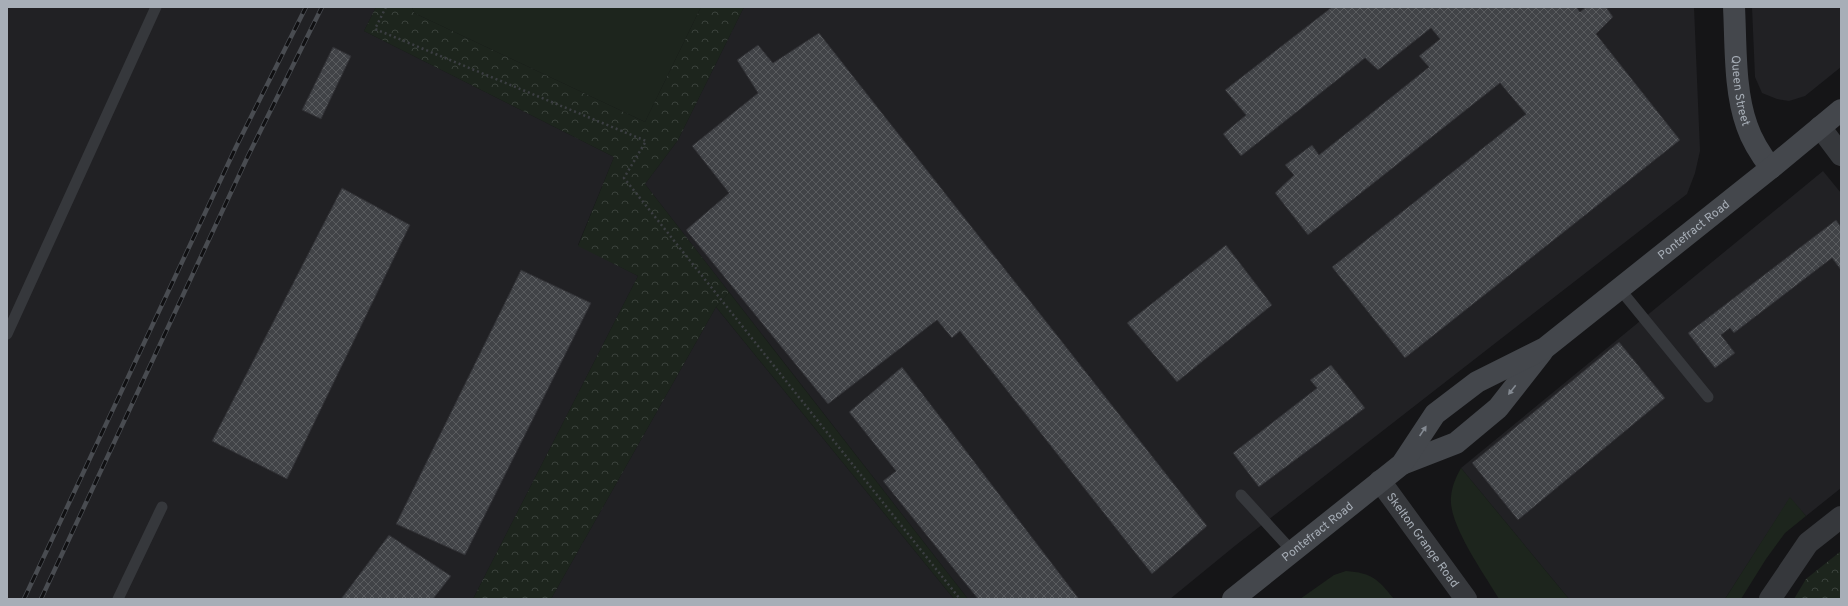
<svg xmlns="http://www.w3.org/2000/svg" width="1848" height="606" font-family="Overpass,sans-serif">
  <style>
    .built { fill: #212124 }
    .green { fill: #1d251d }
    .forest { fill: url(#forest-crowns) }
    .building { fill: url(#building-cross-hatch); stroke: #2f2f33 }
    .lines { fill: none; stroke-linecap: round; stroke-linejoin: round }
    .path { stroke: #3c3f43; stroke-width: 2.5; stroke-dasharray: 2 3; stroke-linecap: butt }
    .lane { stroke: #36383c; stroke-width: 11 }
    .street { stroke: #36383c; stroke-width: 22 }
    .secondary { stroke: #44474c; stroke-width: 22 }
    .rail-casing { stroke: #494c51; stroke-width: 4.5 }
    .rail { stroke: #101012; stroke-width: 3; stroke-dasharray: 9; stroke-linecap: butt }
    .oneway { fill: #848a92 }
    .labels { text-anchor: middle; stroke-width: 3.5; stroke-linejoin: round; paint-order: stroke }
    .street-label { font-size: 12px; fill: #a7aeb7; stroke: #101012 }
  </style>
  <defs>
    <pattern id="forest-crowns" width="20" height="18" patternUnits="userSpaceOnUse"><rect width="20" height="18" fill="#1d251d"/><path d="M2 6a3 3 0 1 1 6 0M12 15a3 3 0 1 1 6 0" fill="none" stroke="#3b423c"/></pattern>
    <pattern id="building-cross-hatch" width="8" height="8" patternUnits="userSpaceOnUse"><rect width="8" height="8" fill="#414347"/><path d="M0 0l8 8M0 8l8-8" fill="none" stroke="#5a5c5f"/></pattern>
  </defs>
  <rect width="100%" height="100%" fill="#151517"/>
  <path class="built" d="M7 7H376L364 31 614 157 578 245 638 276 473 599H7Z
    M744 7H1694L1700 151 1695 173 1687 194 1236 545 1170 599H968L645 184 678 140Z
    M1752 7H1841V67L1805 96 1789 101 1777 99 1762 93 1755 77Z
    M1823 171 1841 193V488L1806 516 1790 498 1725 599H1569L1461 468Z
    M716 307 954 599H551Z"/>
  <path class="green" d="M412 7H701L645 122 414 13Z
    M729 292 968 599H954L716 307Z
    M1461 468 1569 599H1499C1485 575 1448 524 1451 497 1452 486 1456 477 1461 468Z
    M1790 497 1806 516 1785 533 1766 559 1741 599H1725Z
    M1346 571C1372 573 1378 579 1394 599H1300L1334 575Z"/>
  <path class="forest" d="M376 7H412L414 13 645 122 701 7H744L678 140 645 184 729 292 716 307 551 599H473L638 276 578 246 614 157 364 31Z
    M1841 551V599H1794L1806 579Z"/>
  <path class="building" d="M1332 7H1576L1580 12 1586 7H1606L1613 17 1596 34 1680 140 1405 358 1332 267 1526 114 1500 83 1308 235 1275 193 1294 175 1285 165 1312 145 1319 155 1429 67 1419 56 1440 39 1431 28 1378 70 1365 58 1241 156 1223 134 1246 115 1225 90Z
    M819 33 1207 526 1152 574 960 331 952 338 937 320 828 404 686 230 729 193 692 146 758 93 737 60 758 45 773 63Z
    M333 47 351 56 321 119 302 110Z
    M342 188 410 225 287 479 212 441Z
    M1836 220 1841 227V270L1832 258 1734 333 1730 328 1721 335 1735 353 1715 368 1688 333Z
    M1226 245 1272 305 1177 382 1127 323Z
    M521 270 591 303 465 555 396 524Z
    M1619 342 1665 398 1518 520 1472 463Z
    M1331 365 1365 408 1259 487 1233 453 1317 388 1310 380Z
    M902 367 1079 599H978L883 481 896 471 849 412Z
    M389 535 451 576 433 599H341Z"/>
  <g class="lines">
    <path class="path" d="M386 7 375 29 646 141 624 178 960 599"/>
    <path class="lane" d="M1619 288 1708 397
      M7 334 156 7
      M1241 495 1293 552
      M118 599 162 507"/>
    <g class="street">
      <path d="M1820 127 1841 155"/>
      <path id="s1" d="M1380 481 1466 599"/>
      <path d="M1770 599 1808 543 1841 517"/>
    </g>
    <g class="secondary">
      <path id="s2" d="M1734 7C1736 44 1734 90 1747 126 1752 141 1761 155 1771 168"/>
      <path d="M1402 464 1456 443 1498 408 1542 352"/>
      <path id="s3" d="M1233 599 1402 464 1435 414 1477 382 1545 348 1771 168 1841 110"/>
    </g>
    <g class="rail-casing">
      <path id="rail" d="M24 599 236 147 306 7
        M41 599 248 156 322 7"/>
    </g>
    <use href="#rail" class="rail"/>
  </g>
  <defs><path id="oneway-solid" d="M-6-.8H1V-3.2L6.5 0L1 3.2V.8H-6Z"/></defs>
  <g class="oneway">
    <use href="#oneway-solid" transform="translate(1512 390) rotate(128)"/>
    <use href="#oneway-solid" transform="translate(1423 431) rotate(-56)"/>
  </g>
  <g class="labels">
    <g class="street-label">
      <text dy="4" stroke="none"><textPath href="#s2" startOffset="84">Queen Street</textPath></text>
      <text dy="4" stroke="none"><textPath href="#s3" startOffset="595">Pontefract Road</textPath></text>
      <text dy="4" stroke="none"><textPath href="#s3" startOffset="108">Pontefract Road</textPath></text>
      <text dy="4" stroke="none"><textPath href="#s1" startOffset="73">Skelton Grange Road</textPath></text>
    </g>
  </g>
  <rect width="1848" height="606" fill="none" stroke="#a7aeb7" stroke-width="16"/>
</svg>
